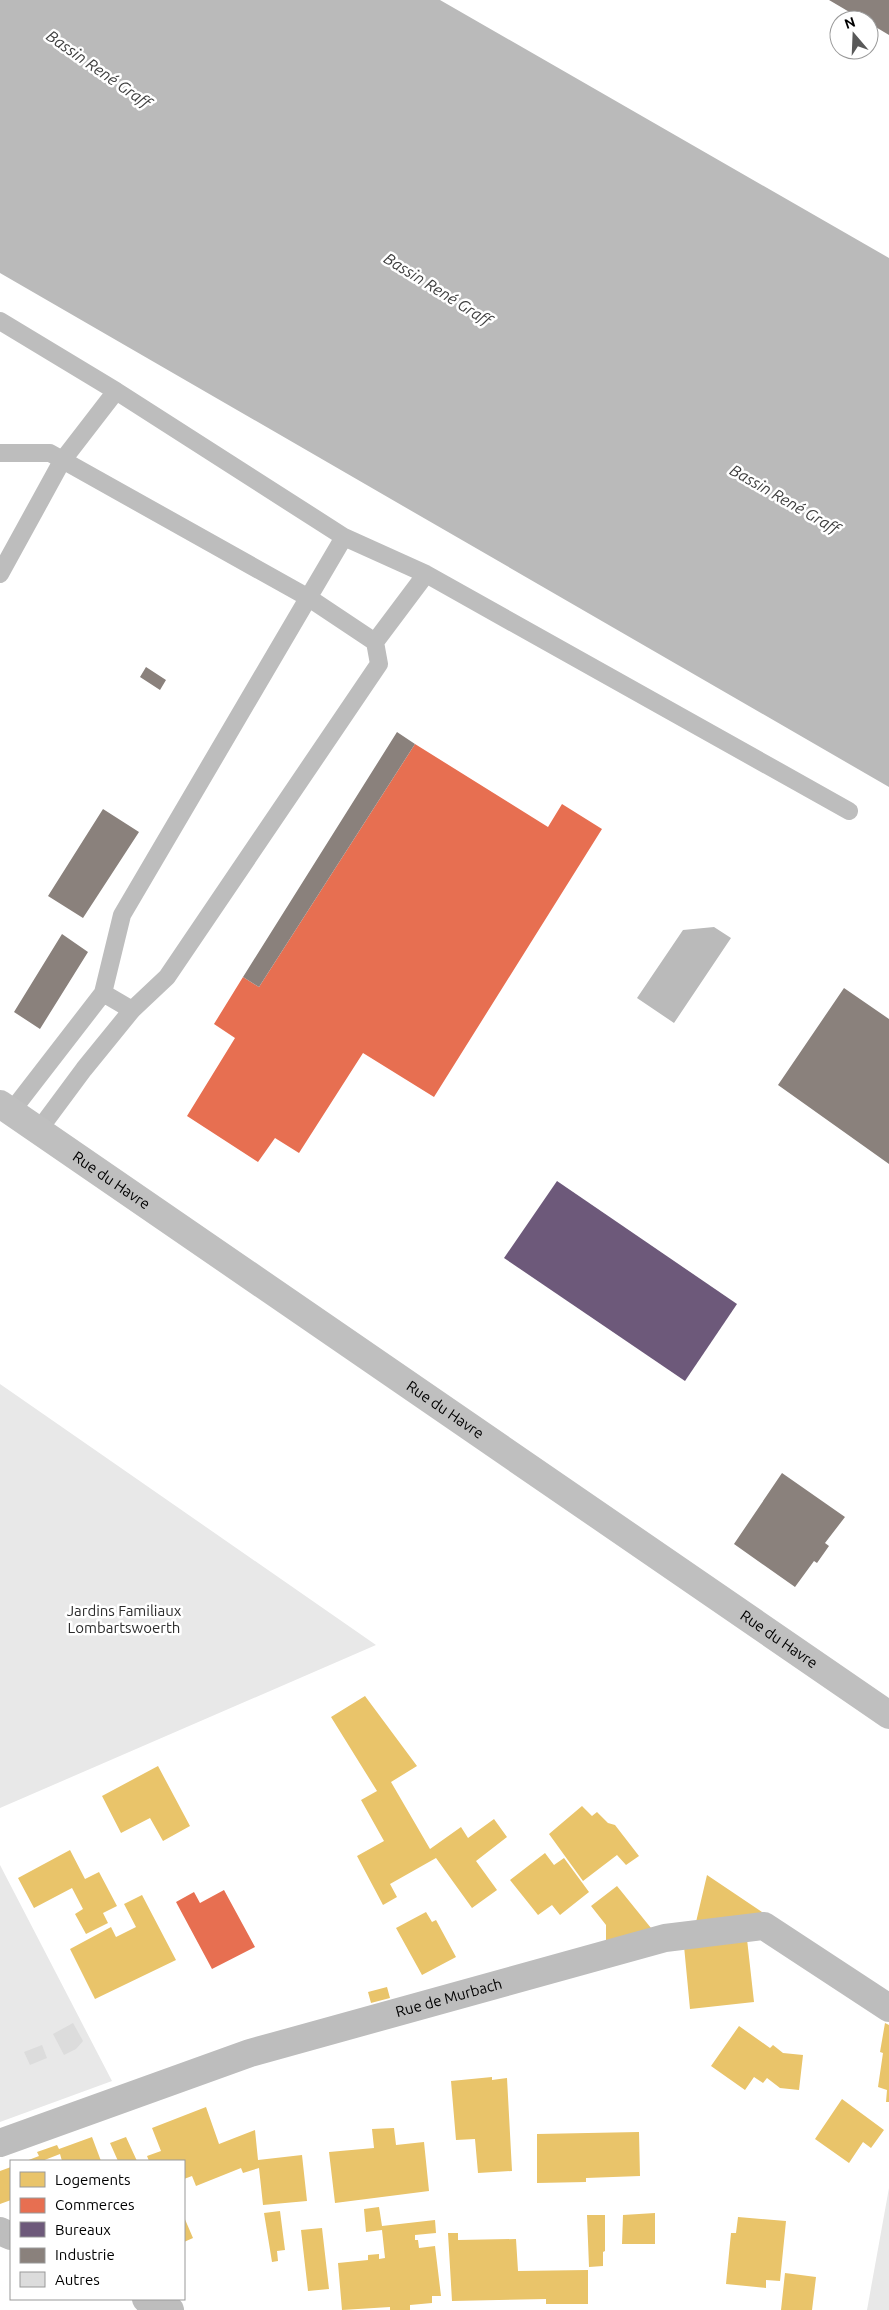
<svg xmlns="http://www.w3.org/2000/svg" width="889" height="2310" font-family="Ubuntu,sans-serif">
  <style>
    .green { fill: #e8e8e8 }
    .water { fill: #bababa }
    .homes { fill: #e9c46a }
    .shops { fill: #e76f51 }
    .offices { fill: #6d597a }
    .industry { fill: #8a817c }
    .building { fill: #dcdcdc }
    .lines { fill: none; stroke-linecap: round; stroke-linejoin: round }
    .service { stroke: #bdbdbd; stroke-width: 18 }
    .minor { stroke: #bdbdbd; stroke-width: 28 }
    .secondary { stroke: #bfbfbf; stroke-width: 28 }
    .labels { text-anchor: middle; stroke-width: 5; stroke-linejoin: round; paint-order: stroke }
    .street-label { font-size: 15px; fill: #000; stroke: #fff }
    .park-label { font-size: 15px; fill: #2d2d2d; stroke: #fff }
    .water-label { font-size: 16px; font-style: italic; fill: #3e3e3e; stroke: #fff }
  </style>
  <rect width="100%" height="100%" fill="#fff"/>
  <path class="green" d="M0 1384 376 1645 0 1808Z
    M0 1865 112 2081 0 2122Z
    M889 2188V2310H867Z"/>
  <path class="water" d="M0 0H440L889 258V787L0 273Z
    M714 927 731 938 674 1023 637 998 683 930Z"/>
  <path class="homes" d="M365 1696 417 1766 391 1782 430 1849 461 1827 468 1838 494 1819 507 1837 476 1861 497 1890 472 1908 436 1858 390 1884 397 1897 383 1905 357 1856 384 1841 361 1800 377 1791 331 1717Z
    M158 1766 190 1826 163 1841 150 1818 121 1833 102 1796Z
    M582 1806 592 1816 597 1812 608 1823 615 1825 639 1856 626 1865 617 1855 583 1881 549 1834Z
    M70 1850 85 1879 99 1872 117 1906 103 1913 108 1923 86 1934 75 1914 83 1909 72 1888 34 1908 18 1878Z
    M545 1853 554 1865 564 1858 589 1892 560 1915 552 1905 538 1915 510 1880Z
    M707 1875 762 1912 761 1916 696 1922Z
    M617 1886 651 1928 606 1943V1925L591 1906Z
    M142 1895 176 1960 95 1999 70 1949 111 1927 116 1937 136 1927 124 1904Z
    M426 1912 432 1922 436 1920 456 1957 422 1975 396 1928Z
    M747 1939 754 2002 690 2009 684 1946Z
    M387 1987 390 1998 371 2003 368 1992Z
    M885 2023 889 2025V2102H886L887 2090 878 2087 883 2053 880 2052Z
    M739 2026 770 2048 773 2045 783 2053 803 2055 799 2090 780 2088 767 2078 763 2083 754 2077 745 2090 711 2066Z
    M492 2077V2080L507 2078 512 2171 478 2173 475 2139 456 2140 451 2081Z
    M842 2099 884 2130 871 2148 863 2142 849 2163 815 2139Z
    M206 2107 219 2144 255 2130 258 2160 302 2155 307 2201 263 2205 259 2168 243 2173 241 2168 196 2186 192 2176 184 2179V2161H149L147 2156 161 2151 152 2128Z
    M394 2128 396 2145 424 2142 429 2191 335 2203 329 2152 374 2148 372 2129Z
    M639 2132 640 2176 586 2178V2182L537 2183V2134Z
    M92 2137 101 2161H62L60 2154 42 2161H26L39 2156 37 2152 57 2145 59 2149Z
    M126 2137 137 2161H118L110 2143Z
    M11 2167V2200L0 2204V2171Z
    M379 2207 382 2226 435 2220 436 2233 415 2235V2240H418L419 2248 435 2246 441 2296H432V2303L410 2305V2310H390V2307L342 2310 338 2263 368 2260V2255L379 2254V2259L385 2258 382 2230 366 2232 364 2209Z
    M280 2211 285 2250 277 2251 278 2261 272 2262 264 2213Z
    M655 2213V2244H622L623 2215Z
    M587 2215H605V2251L603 2252V2266L589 2267Z
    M184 2217 193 2238 184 2242Z
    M738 2217 786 2221 780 2281 766 2280V2288L726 2284 731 2233H736Z
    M322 2228 329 2289 308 2291 301 2230Z
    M448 2233H458V2240L516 2239 518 2271 588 2270V2304H546V2299L452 2301Z
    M785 2273 816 2277 812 2310H781Z"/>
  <path class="shops" d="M415 744 548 827 562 804 602 829 434 1097 363 1053 299 1153 275 1138 258 1162 187 1116 235 1038 214 1024 243 977 259 987Z
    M224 1890 255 1947 212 1969 176 1902 194 1892 200 1903Z"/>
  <path class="offices" d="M557 1181 737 1304 685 1381 504 1258Z"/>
  <path class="industry" d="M829 0H889V35L869 23V20H863Z
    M146 667 166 680 160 690 140 677Z
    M397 732 415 744 259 987 243 977Z
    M103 809 139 832 83 918 48 896Z
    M62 934 88 952 40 1029 14 1012Z
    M844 988 889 1019V1164L778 1085Z
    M782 1473 845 1517 825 1543 829 1546 817 1563 814 1561 795 1587 734 1544Z"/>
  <path class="building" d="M73 2023 83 2041 76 2049 64 2055 53 2034Z
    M42 2045 47 2058 30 2065 24 2052Z"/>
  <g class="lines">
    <path class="service" d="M0 321 116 391 62 461 0 574
      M0 453H50L309 598 375 642 379 664 167 977 132 1010 84 1069 38 1131
      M344 537 426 574 375 642
      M426 574 849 811
      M103 993 132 1010
      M11 1112 103 993 122 915 344 537 116 391"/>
    <g class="minor">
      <path id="s1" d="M0 2143 250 2053 665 1938 764 1926 889 2008"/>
      <path d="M0 2231 11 2236"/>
      <path d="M146 2299 170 2310"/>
    </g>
    <path class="secondary" id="s2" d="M0 1104 889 1715"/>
  </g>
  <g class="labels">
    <g class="street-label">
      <text dy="5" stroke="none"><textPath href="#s2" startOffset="135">Rue du Havre</textPath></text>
      <text dy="5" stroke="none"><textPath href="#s2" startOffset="540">Rue du Havre</textPath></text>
      <text dy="5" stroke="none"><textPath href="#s2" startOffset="945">Rue du Havre</textPath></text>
      <text dy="5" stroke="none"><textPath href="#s1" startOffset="472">Rue de Murbach</textPath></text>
    </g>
    <g class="park-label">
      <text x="124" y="1616">Jardins Familiaux<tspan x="124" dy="17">Lombartswoerth</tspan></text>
    </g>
    <g class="water-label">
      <text transform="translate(99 69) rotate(35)" y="6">Bassin René Graff</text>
      <text transform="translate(438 289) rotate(32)" y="6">Bassin René Graff</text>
      <text transform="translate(785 499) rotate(30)" y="6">Bassin René Graff</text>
    </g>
  </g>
  <rect x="10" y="2160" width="175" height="140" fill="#ffffff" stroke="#999999"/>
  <rect x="20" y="2172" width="25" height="15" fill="#e9c46a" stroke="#999999"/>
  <text x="55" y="2185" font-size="15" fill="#000000">Logements</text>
  <rect x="20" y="2198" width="25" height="15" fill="#e76f51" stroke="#999999"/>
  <text x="55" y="2210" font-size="15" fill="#000000">Commerces</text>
  <rect x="20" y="2222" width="25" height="15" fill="#6d597a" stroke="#999999"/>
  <text x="55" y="2235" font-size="15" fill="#000000">Bureaux</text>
  <rect x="20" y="2248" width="25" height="15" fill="#8a817c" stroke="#999999"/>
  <text x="55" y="2260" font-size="15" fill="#000000">Industrie</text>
  <rect x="20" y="2272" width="25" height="15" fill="#dcdcdc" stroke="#999999"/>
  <text x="55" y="2285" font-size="15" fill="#000000">Autres</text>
  <g transform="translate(854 35) rotate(341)"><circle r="24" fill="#ffffff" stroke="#999999"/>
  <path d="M0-4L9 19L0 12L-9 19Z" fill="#595959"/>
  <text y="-8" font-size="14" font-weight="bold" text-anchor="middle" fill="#000000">N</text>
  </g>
</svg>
